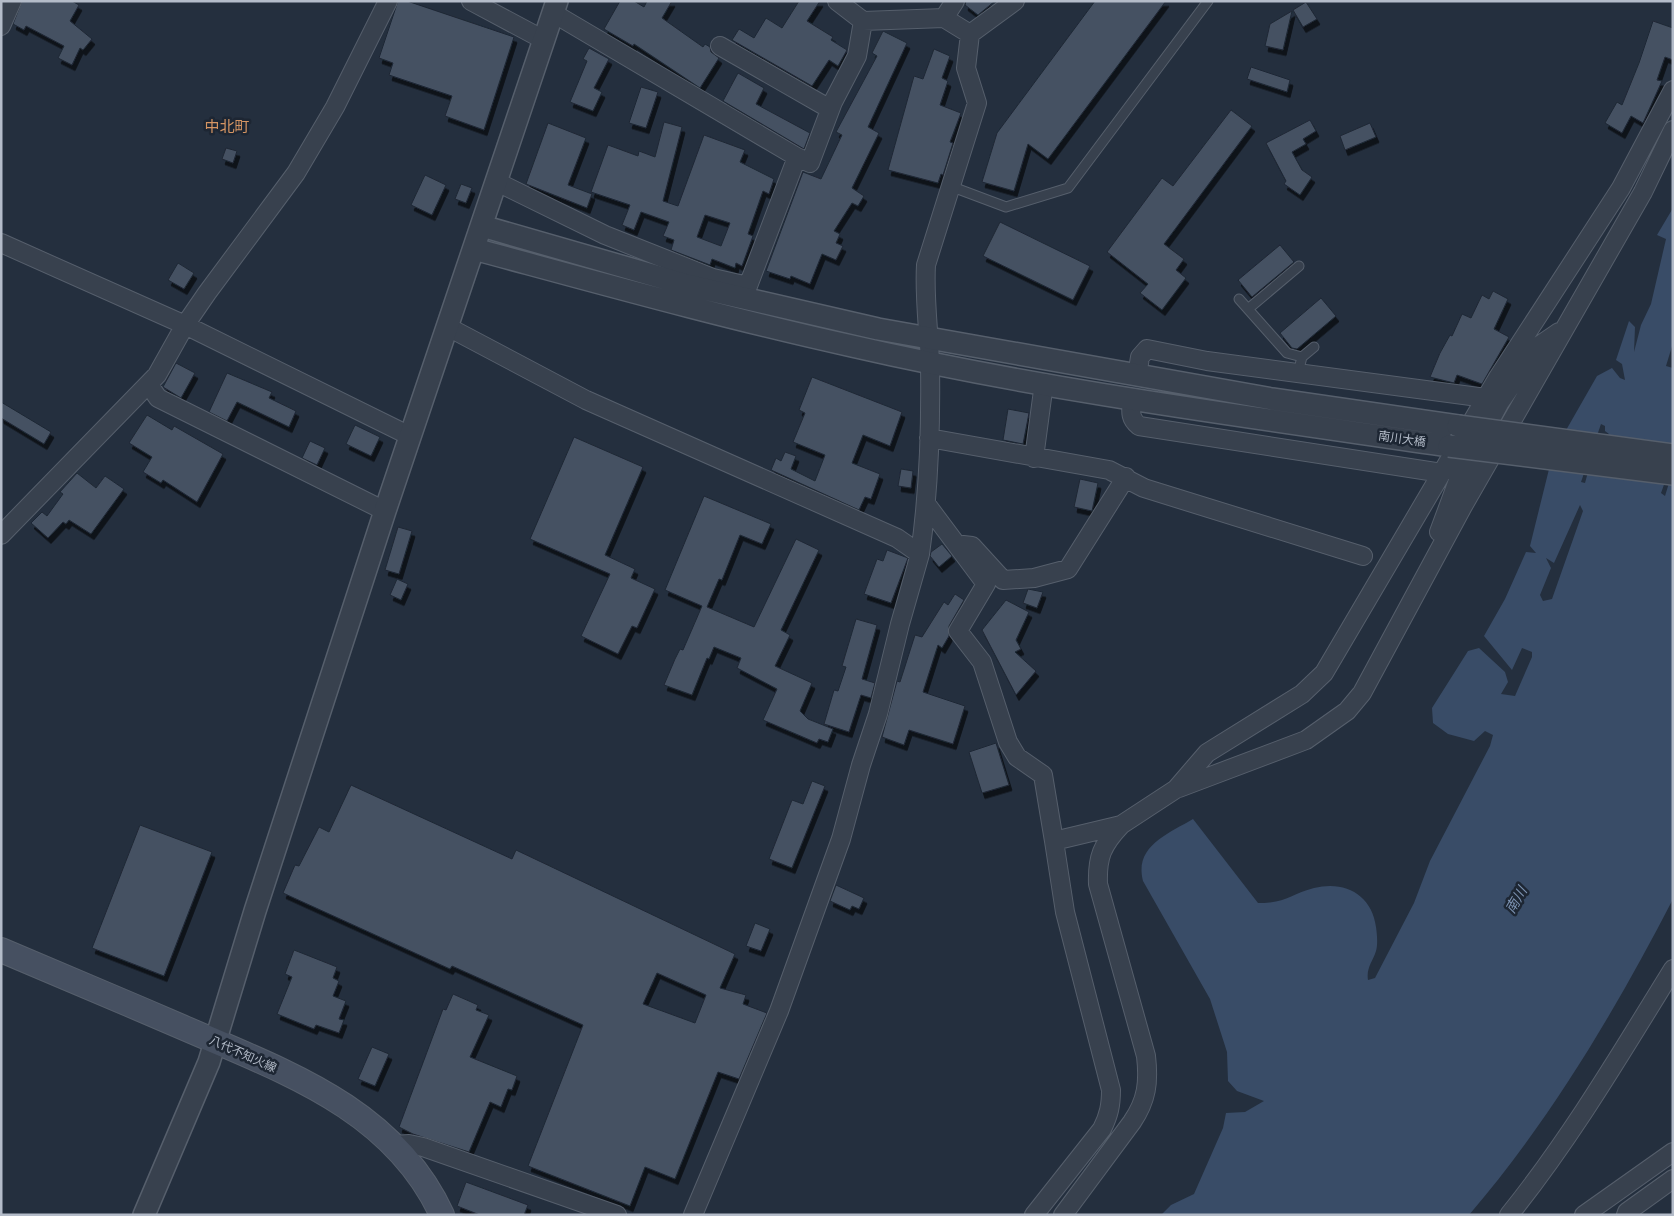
<svg xmlns="http://www.w3.org/2000/svg" width="1674" height="1216" font-family="Rubik,'Noto Sans JP',sans-serif">
  <style>
    .water { fill: #394c67; fill-rule: evenodd }
    .building { fill: #455162; stroke: #1f2835; fill-rule: evenodd; filter: url(#shadow) }
    .lines { fill: none; stroke-linecap: round; stroke-linejoin: round }
    .service-casing { stroke: #565f6c; stroke-width: 11 }
    .minor-casing { stroke: #565f6c; stroke-width: 20 }
    .tertiary-casing { stroke: #565f6c; stroke-width: 24 }
    .secondary-casing { stroke: #565f6c; stroke-width: 26 }
    .service { stroke: #38414e; stroke-width: 9 }
    .minor { stroke: #38414e; stroke-width: 18 }
    .tertiary { stroke: #38414e; stroke-width: 21 }
    .secondary { stroke: #465061; stroke-width: 24 }
    .tertiary-bridge-casing { stroke: #565f6c; stroke-width: 24; stroke-linecap: butt }
    .tertiary-bridge { stroke: #38414e; stroke-width: 21 }
    .labels { text-anchor: middle; stroke-width: 5; stroke-linejoin: round; paint-order: stroke }
    .street-label { font-size: 12px; fill: #b4bcc9; stroke: #1d2633 }
    .water-label { font-size: 14px; font-style: italic; fill: #7c92b1; stroke: #1d2633 }
    .quarter-label { font-size: 15px; fill: #d59563; stroke: #1d2633 }
  </style>
  <defs>
    <filter id="shadow"><feDropShadow dx="3" dy="5.5" stdDeviation="0" flood-color="#0009"/></filter>
  </defs>
  <rect width="100%" height="100%" fill="#242f3e"/>
  <path class="water" d="M1673 208V343L1666 366 1673 368V460L1661 493 1665 496 1669 483H1673V899C1615 1011 1551 1119 1469 1215H1161L1171 1205 1194 1194 1223 1128 1226 1113 1245 1112 1264 1101 1237 1091 1228 1081 1227 1052 1210 999 1143 881C1134 846 1168 834 1193 819L1258 903C1284 904 1291 894 1314 888 1345 880 1372 895 1376 927 1377 934 1378 944 1376 951 1373 961 1366 968 1368 980L1375 978 1414 903 1430 861 1490 746 1493 735 1485 731 1474 741 1448 734 1433 723 1432 708 1468 651 1479 648 1505 672 1508 682 1501 694 1515 696 1532 657V652L1522 648 1512 670 1484 636 1505 599 1526 552 1536 553 1530 546 1553 453 1597 376 1612 368 1620 378 1625 380 1622 364 1616 360 1629 321 1635 327 1634 352 1641 325 1651 304 1666 239 1657 235ZM1601 424 1605 426V431L1609 434 1595 472H1588L1585 483 1581 482ZM1580 505 1583 511 1552 599 1543 601 1540 595 1551 568 1546 558 1554 563Z"/>
  <path class="building" d="M22 1H72L79 5 70 21 92 39 83 50 80 48 72 65 58 58 64 46 26 26 24 30 13 24Z
    M398 1H407L514 37 484 130 445 116 452 96 389 75 393 63 379 58Z
    M620 1H634L644 7 647 1H672L662 18 703 47 705 44 710 47 711 52 719 58 700 88 634 44 633 46 604 29Z
    M799 1H820L807 21 833 37 831 40 847 50 838 66 829 60 812 86 732 40 739 29 754 38 766 18 782 28Z
    M966 1H995L978 15 965 5Z
    M1095 1H1166L1048 159 1028 144 1014 191 982 182 997 133Z
    M1306 2 1317 19 1303 27 1293 10Z
    M1292 11 1283 50 1265 46 1270 24Z
    M1653 21 1673 28V60L1665 57 1657 80 1662 81 1643 123 1631 116 1622 133 1605 123 1617 102 1622 105 1639 63Z
    M883 31 907 43 868 127 879 133 852 188 864 196 858 206 852 203 834 231 840 234 836 243 843 246 836 260 822 254 810 284 791 276 790 279 766 271 803 172 821 179 842 135 836 132 877 56 872 53Z
    M589 48 609 59 594 88 602 92 593 111 570 102 587 61 583 59Z
    M934 49 950 56 942 78 948 81 940 105 961 113 950 142 953 143 943 175 941 174 938 183 888 170 914 76 923 79Z
    M1251 67 1290 80 1287 92 1247 79Z
    M738 73 764 88 756 104 810 133 804 149 723 101Z
    M641 87 658 92 646 128 629 123Z
    M1231 110 1252 126 1164 244 1184 259 1176 270 1186 278 1162 310 1140 293 1148 284 1107 252 1162 178 1173 186Z
    M1310 120 1316 131 1303 139 1306 144 1292 152 1302 170 1312 177 1300 195 1284 184 1286 181 1266 143Z
    M664 122 682 127 663 201 678 206 704 135 745 150 740 162 774 179 769 194 763 191 748 234 753 236 742 266 736 263 735 268 712 259 710 265 671 250 674 240 663 236 669 222 641 212 634 230 622 225 630 205 591 192 608 145 638 156 639 151 655 157ZM705 215 730 223 721 246 697 237Z
    M548 123 586 138 568 185 592 194 587 208 526 184Z
    M1370 123 1376 137 1345 150 1340 136Z
    M226 148 237 151 233 163 222 159Z
    M425 175 446 185 432 215 411 205Z
    M461 184 472 188 466 203 455 199Z
    M1000 222 1090 266 1073 300 983 256Z
    M1280 245 1294 262 1252 297 1238 280Z
    M178 263 194 273 184 289 168 280Z
    M1493 291 1508 299 1494 329 1509 337 1482 384 1457 375 1454 383 1430 377 1440 353 1450 335 1452 336 1462 314 1471 318 1482 295 1489 299Z
    M1321 298 1336 316 1297 349 1292 348 1280 333Z
    M176 363 195 373 181 398 163 387Z
    M227 373 272 392 269 398 296 411 289 427 237 402 227 421 209 412Z
    M812 377 902 412 890 446 863 435 852 463 880 474 871 499 865 497 859 510 771 470 776 458 781 461 785 452 796 456 791 469 815 481 825 455 793 442 805 413 799 410Z
    M1 402 51 432 44 444 1 418Z
    M1008 409 1029 413 1023 444 1003 440Z
    M147 415 172 430 174 426 223 454 197 502 163 480 161 483 143 472 152 457 129 443Z
    M355 425 380 437 371 456 346 444Z
    M574 437 643 467 605 555 635 569 631 578 655 589 637 628 632 626 618 654 581 636 610 574 530 539Z
    M310 441 325 448 317 465 302 458Z
    M901 469 913 471 911 488 898 486Z
    M77 473 96 488 105 476 124 489 91 534 69 520 66 524 63 522 48 538 31 523 42 512 47 516 63 494 60 492Z
    M1080 479 1098 483 1092 511 1074 507Z
    M704 496 771 524 762 544 740 535 722 580 719 579 707 607 754 627 796 539 819 550 781 630 790 635 775 666 812 683 800 711 808 719 833 729 828 742 819 739 817 743 763 720 777 689 737 668 741 658 714 647 709 659 707 658 692 695 664 685 675 659 680 649 683 650 702 606 665 590Z
    M398 527 412 531 399 574 385 570Z
    M942 544 952 556 939 567 930 556 931 552Z
    M887 550 908 558 891 603 864 594 877 559 883 561Z
    M397 579 408 584 401 600 390 595Z
    M1028 589 1043 592 1037 608 1023 603Z
    M955 594 964 600 949 626V636L942 648 938 645 923 692 965 706 953 744 909 730 904 745 882 737 897 681 900 682 915 635 922 637 944 602 948 605Z
    M1006 600 1029 612 1016 640 1021 649 1015 652 1036 671 1016 695 982 630Z
    M856 619 877 625 862 679 875 683 871 698 861 695 849 732 824 724 834 690 838 691 846 667 842 666Z
    M996 743 1009 785 982 793 969 752Z
    M812 781 825 786 792 868 769 859 792 800 803 804Z
    M351 785 512 859 516 850 735 954 720 988 746 995 743 1004 767 1013 739 1079 718 1072 675 1179 645 1167 630 1206 528 1166 583 1025 452 966 450 969 283 893 295 865 299 866 319 827 329 832ZM657 973 706 995 695 1023 643 1004Z
    M140 825 212 852 164 976 92 948Z
    M836 885 864 898 859 909 852 906 850 910 830 901Z
    M755 923 770 929 761 951 746 946Z
    M294 950 337 967 333 978 339 981 333 996 346 1001 339 1019 344 1020 339 1033 316 1025 314 1029 277 1014 292 977 285 974Z
    M453 994 478 1005 476 1010 489 1015 470 1057 517 1076 512 1090 508 1089 501 1107 490 1102 469 1152 413 1134 399 1127 443 1009 446 1010Z
    M372 1047 389 1054 375 1086 358 1079Z
    M466 1182 528 1205 524 1215H480L457 1206Z"/>
  <g class="lines">
    <g class="service-casing">
      <path id="service" d="M950 186 1006 207 1068 188 1208 1
        M1239 299 1287 353 1302 357
        M1248 309 1299 266
        M1298 373 1302 357 1314 347"/>
    </g>
    <g class="minor-casing">
      <path id="minor" d="M471 1 544 40
        M553 13 797 157
        M944 18 955 1
        M863 21 944 18 970 34 966 68 977 103 926 265C924 298 929 331 930 364 931 427 929 491 920 554
        M1 26 12 1
        M970 34 1015 1
        M720 46 830 109
        M497 182 605 235 713 278 748 286 797 157 810 163 833 102 857 56 863 21 837 1
        M1 243 185 325 410 436
        M448 327 586 400 897 538 920 554 900 624 878 714 861 765 841 839 779 1011 693 1215
        M1137 376 1140 357 1147 349 1207 361 1486 398
        M149 385 158 398 385 511
        M1132 398C1131 411 1129 418 1139 426L1442 473
        M929 438 1109 470 1144 488 1363 556
        M1034 458 1044 383
        M927 505 986 584 958 631 982 662 1008 742 1017 757 1043 775 1054 841 1121 825 1176 789 1207 753 1302 694 1324 673 1497 379 1621 188 1673 90
        M1439 532 1459 478 1500 402 1540 345 1559 332
        M1 535 157 375 185 325 207 293 296 173 335 107 388 1
        M963 545 972 546 1003 580 1034 578 1068 569 1126 477
        M1179 788 1306 740 1347 711 1362 693 1463 506 1643 192 1673 130
        M394 1145 409 1144 423 1147 617 1215
        M1034 1215 1102 1129C1109 1115 1111 1105 1111 1090L1065 912 1054 841
        M1063 1215 1132 1122C1147 1100 1149 1082 1146 1056L1098 884C1097 857 1102 845 1121 825
        M1509 1215C1571 1138 1621 1053 1673 969
        M1584 1215 1673 1152
        M1626 1215 1627 1212 1673 1179"/>
    </g>
    <g class="tertiary-casing">
      <path id="tertiary" d="M482 226 687 285 878 329 1272 399 1458 426
        M474 249C600 283 725 318 852 346 1048 391 1250 417 1449 446
        M144 1215 209 1062 255 911 385 511 557 1"/>
    </g>
    <g class="secondary-casing">
      <path id="secondary" d="M1 950C62 976 122 1001 182 1027 283 1071 393 1108 442 1215"/>
    </g>
    <use href="#service" class="service"/>
    <use href="#minor" class="minor"/>
    <use href="#tertiary" class="tertiary"/>
    <use href="#secondary" class="secondary"/>
    <g class="tertiary-bridge-casing">
      <path id="tertiary-bridge" d="M1458 426 1673 455
        M1449 446 1673 474"/>
    </g>
    <use href="#tertiary-bridge" class="tertiary-bridge"/>
  </g>
  <g class="labels">
    <g class="street-label">
      <text transform="translate(1402 439) rotate(8)" y="4">南川大橋</text>
      <text transform="translate(243 1054) rotate(24)" y="4">八代不知火線</text>
    </g>
    <g class="water-label">
      <text transform="translate(1516 900) rotate(-60)" y="5">南川</text>
    </g>
    <g class="quarter-label">
      <text x="227" y="132">中北町</text>
    </g>
  </g>
  <rect width="1674" height="1216" fill="none" stroke="#b4bcc9" stroke-width="5"/>
</svg>
